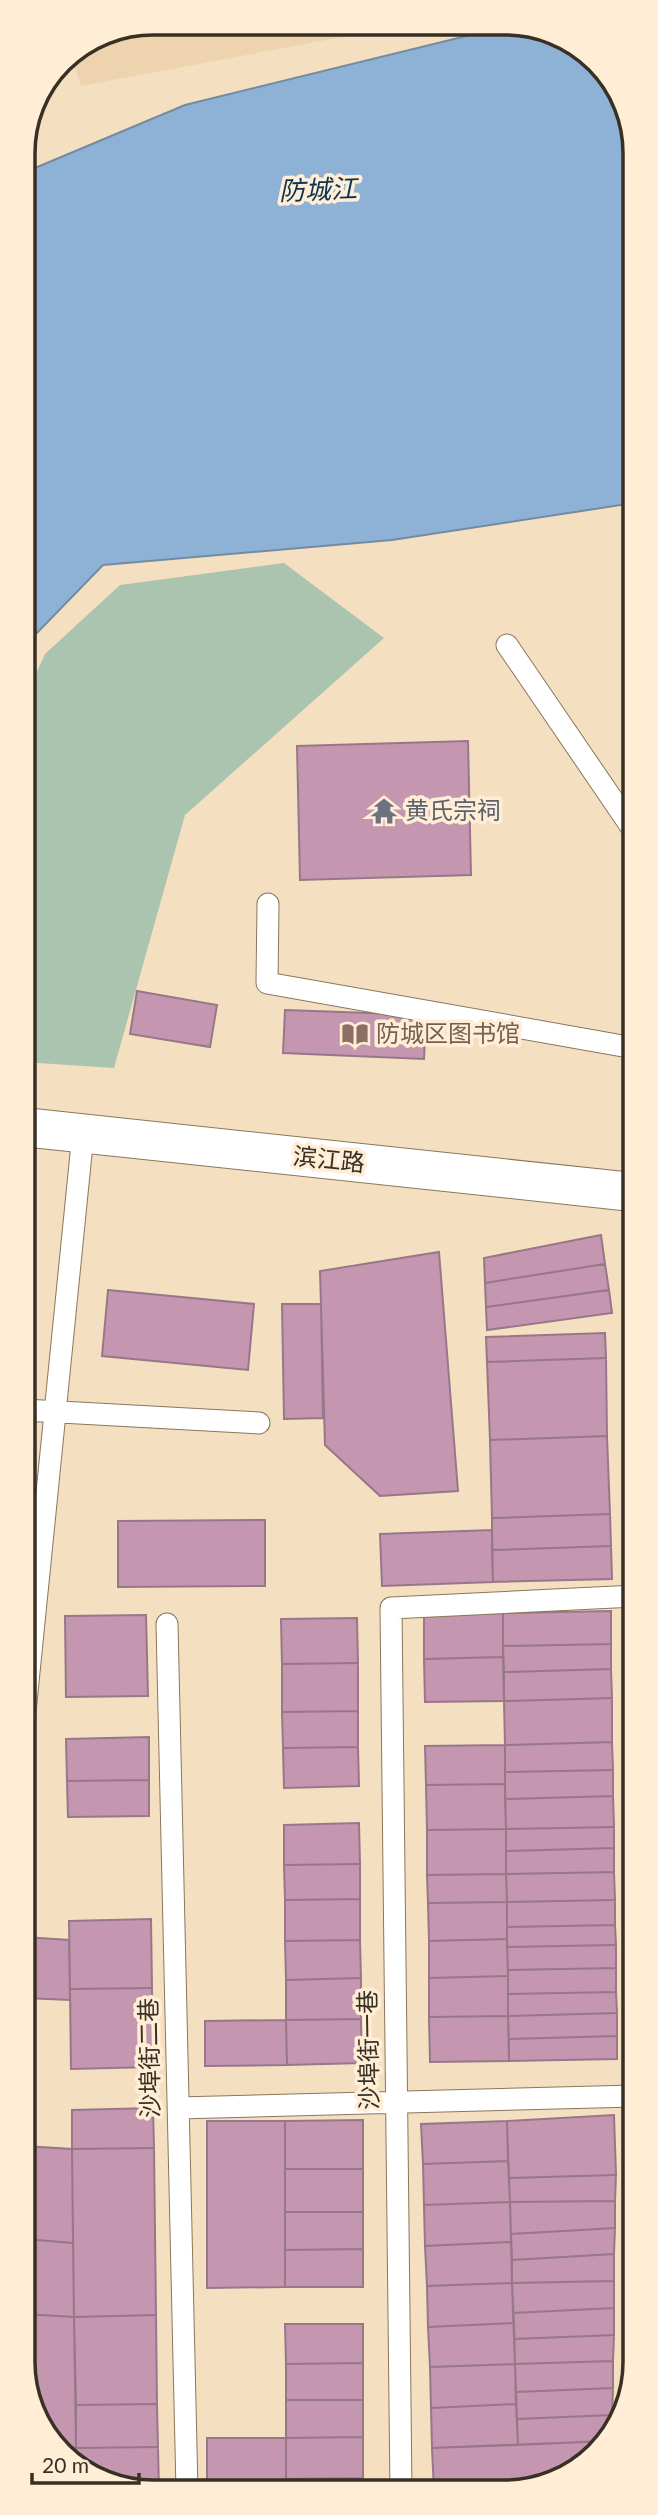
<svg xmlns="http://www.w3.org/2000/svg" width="658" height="2515" font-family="Lato,'Noto Sans SC',sans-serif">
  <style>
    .built { fill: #edd3ae }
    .green { fill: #aac4af }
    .water { fill: #8eb2d6; stroke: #748ba1; stroke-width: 2 }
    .building { fill: #c496b0; stroke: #977788; stroke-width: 2 }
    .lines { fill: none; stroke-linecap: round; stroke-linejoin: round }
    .service-casing { stroke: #8a775b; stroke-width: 23 }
    .tertiary-casing { stroke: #8a775b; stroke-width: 40 }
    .service { stroke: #fff; stroke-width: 21 }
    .tertiary { stroke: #fff; stroke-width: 38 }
    .labels { text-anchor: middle; stroke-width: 7; stroke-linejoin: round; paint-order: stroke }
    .worship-label { font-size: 24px; fill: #5b616d; stroke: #ffedd5; text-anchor: start }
    .education-label { font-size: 24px; fill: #785e54; stroke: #ffedd5; text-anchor: start }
    .street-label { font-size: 24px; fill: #383024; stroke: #ffedd5 }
    .water-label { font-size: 26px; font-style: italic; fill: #093456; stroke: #ffedd5 }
    .rim { fill: none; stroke: #383024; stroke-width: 3.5 }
  </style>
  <rect width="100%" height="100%" fill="#f5dfc1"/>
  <path class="built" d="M153 23 360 25 348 36 81 86 71 54 103 32Z"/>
  <path class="green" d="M284 563 384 638 185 815 114 1068 23 1062V702L45 654 120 585Z"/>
  <path class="water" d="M503 27H539L603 67 634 135V503L392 540 103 565 31 639 23 660V173L185 105Z"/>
  <path class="building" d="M468 741 471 875 300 880 297 746Z
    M137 991 217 1005 210 1047 130 1034Z
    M285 1010 426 1015 424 1059 283 1053Z
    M601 1235 605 1264 485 1283 484 1258Z
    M439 1252 458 1491 380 1496 325 1445 320 1271Z
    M605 1264 609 1290 486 1307 485 1283Z
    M108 1290 254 1304 248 1370 102 1356Z
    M609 1290 612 1313 487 1330 486 1307Z
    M282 1304H321L323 1418 284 1419Z
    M605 1333 606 1358 487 1362 486 1337Z
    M606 1358 607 1436 490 1440 487 1362Z
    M607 1436 610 1514 492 1518 490 1440Z
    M610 1514 611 1546 492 1550V1518Z
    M265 1520V1586L118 1587V1521Z
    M492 1530 493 1582 382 1586 380 1534Z
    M611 1546 612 1579 493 1582 492 1550Z
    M611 1611V1644L503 1646V1613Z
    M503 1613V1657L424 1659V1615Z
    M146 1615 148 1696 66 1697 65 1616Z
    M357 1618 358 1663 282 1664 281 1619Z
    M611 1644V1669L504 1672 503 1646Z
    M503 1657 504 1701 425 1702 424 1659Z
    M358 1663V1711L282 1712V1664Z
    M611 1669 612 1698 504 1701V1672Z
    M612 1698V1742L505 1745 504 1701Z
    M358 1711V1747L283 1748 282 1712Z
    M149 1737V1780L67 1781 66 1739Z
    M612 1742 613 1770 505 1772V1745Z
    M505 1745V1784L426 1785 425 1746Z
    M358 1747 359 1786 284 1788 283 1748Z
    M613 1770V1796L505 1799V1772Z
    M149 1780V1816L68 1817 67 1781Z
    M505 1784 506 1829 427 1830 426 1785Z
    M613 1796 614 1827 506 1829 505 1799Z
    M359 1823 360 1864 284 1865V1825Z
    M614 1827V1848L506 1851V1829Z
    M506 1829V1874L427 1875V1830Z
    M614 1848V1872L506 1874V1851Z
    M360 1864V1899L285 1900 284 1865Z
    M614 1872 615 1900 507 1902 506 1874Z
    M506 1874 507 1902 428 1903 427 1875Z
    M360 1899V1940L285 1941V1900Z
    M615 1900V1925L507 1927V1902Z
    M507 1902V1939L429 1941 428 1903Z
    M151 1919 152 1988 70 1989 69 1921Z
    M615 1925 616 1945 507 1947V1927Z
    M24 1937 69 1940 70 2000 24 1998Z
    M507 1939 508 1976 429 1978V1941Z
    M360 1940 361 1978 286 1980 285 1941Z
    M616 1945V1968L508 1970 507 1947Z
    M616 1968V1992L508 1994V1970Z
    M508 1976V2016L429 2017V1978Z
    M361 1978V2019L286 2020V1980Z
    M152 1988 153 2067 71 2069 70 1989Z
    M616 1992 617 2013 508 2016V1994Z
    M617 2013V2036L509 2039 508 2016Z
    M508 2016 509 2061 430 2062 429 2017Z
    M361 2019 362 2063 287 2065 286 2020Z
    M286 2020 287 2065 205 2066V2021Z
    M617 2036V2059L509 2061V2039Z
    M153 2108 154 2148 72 2149V2110Z
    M614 2115 616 2175 509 2178 507 2121Z
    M363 2120V2169H285V2121Z
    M207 2121H285V2287L207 2288Z
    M507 2121 508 2161 423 2164 421 2124Z
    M24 2146 72 2149 73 2243 24 2239Z
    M154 2148 156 2315 74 2317 72 2149Z
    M508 2161 510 2202 424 2205 423 2164Z
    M285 2169H363V2212H285Z
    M616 2175 615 2201 510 2202 509 2178Z
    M615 2201V2228L511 2234 510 2202Z
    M510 2202 511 2242 425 2246 424 2205Z
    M285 2212H363V2249L285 2250Z
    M615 2228 614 2254 512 2260 511 2234Z
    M24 2239 73 2243 74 2317 24 2314Z
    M511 2242 512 2283 427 2286 425 2246Z
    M363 2249V2287H285V2250Z
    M614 2254V2281L512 2283V2260Z
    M614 2281V2308L513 2313 512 2283Z
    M512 2283 514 2323 428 2327 427 2286Z
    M614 2308V2335L514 2339 513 2313Z
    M24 2314 74 2317 76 2448 56 2446 24 2380Z
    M156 2315 157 2404 76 2405 74 2317Z
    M514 2323 515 2364 430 2367 428 2327Z
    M285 2324H363V2363L286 2364Z
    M614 2335 613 2361 515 2364 514 2339Z
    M613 2361V2388L516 2392 515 2364Z
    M363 2363V2400H286V2364Z
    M515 2364 516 2404 431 2408 430 2367Z
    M613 2388 612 2415 517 2419 516 2392Z
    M286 2400H363V2437L286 2438Z
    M157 2404 158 2447 76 2448V2405Z
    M516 2404 518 2445 432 2448 431 2408Z
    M612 2415V2426L606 2441 518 2445 517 2419Z
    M363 2437V2478L286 2479V2438Z
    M207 2438H286V2490H207Z
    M606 2441 603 2448 523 2491H434L432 2448Z
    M56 2446 76 2448 75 2461 61 2454Z
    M158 2447 159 2490H127L76 2462V2448Z
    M363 2478V2491L286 2490V2479Z"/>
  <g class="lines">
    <g class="service-casing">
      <path id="service" d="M507 645 634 831
        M268 904 267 983 634 1048
        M24 1410 259 1423
        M167 1624 187 2490
        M24 1722 83 1134
        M178 2108 635 2096
        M401 2491 391 1608 635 1596"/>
    </g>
    <g class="tertiary-casing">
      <path id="tertiary" d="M23 1127 623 1191 635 1187"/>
    </g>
    <use href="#service" class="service"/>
    <use href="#tertiary" class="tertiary"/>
  </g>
  <defs>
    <g id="temple-bare" transform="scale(2.1)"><path d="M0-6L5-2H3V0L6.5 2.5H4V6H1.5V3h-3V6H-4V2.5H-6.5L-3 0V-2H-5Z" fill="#6b7280" stroke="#ffedd5" stroke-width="2.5" paint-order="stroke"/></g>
    <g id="library-bare" transform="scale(2.1)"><path d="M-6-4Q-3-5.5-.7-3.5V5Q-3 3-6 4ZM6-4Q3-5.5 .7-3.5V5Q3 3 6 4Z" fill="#8d6e63" stroke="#ffedd5" stroke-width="2.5" paint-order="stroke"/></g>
  </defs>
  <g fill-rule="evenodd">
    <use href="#temple-bare" x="384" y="811"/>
    <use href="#library-bare" x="355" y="1034"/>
  </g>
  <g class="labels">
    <g class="worship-label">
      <text x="405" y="819">黄氏宗祠</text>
    </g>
    <g class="education-label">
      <text x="376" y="1042">防城区图书馆</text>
    </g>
    <g class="street-label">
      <text transform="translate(329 1160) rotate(6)" y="8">滨江路</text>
      <text transform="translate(369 2050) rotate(-91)" y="8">沙埠街一巷</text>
      <text transform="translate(150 2058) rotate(-91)" y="8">沙埠街二巷</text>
    </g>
    <g class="water-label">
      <text transform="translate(318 190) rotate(-2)" y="9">防城江</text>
    </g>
  </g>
  <path d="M0 0H658V2515H0ZM153 35H505A118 118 0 0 1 623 153V2362A118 118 0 0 1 505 2480H153A118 118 0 0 1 35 2362V153A118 118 0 0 1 153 35Z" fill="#ffedd5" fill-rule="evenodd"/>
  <path class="rim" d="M153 35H505A118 118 0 0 1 623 153V2362A118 118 0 0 1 505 2480H153A118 118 0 0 1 35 2362V153A118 118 0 0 1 153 35Z"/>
  <path d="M32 2473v10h107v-10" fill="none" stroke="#383024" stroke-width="3.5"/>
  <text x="42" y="2473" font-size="21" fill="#383024" stroke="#ffedd5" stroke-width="5" paint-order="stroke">20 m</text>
</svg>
